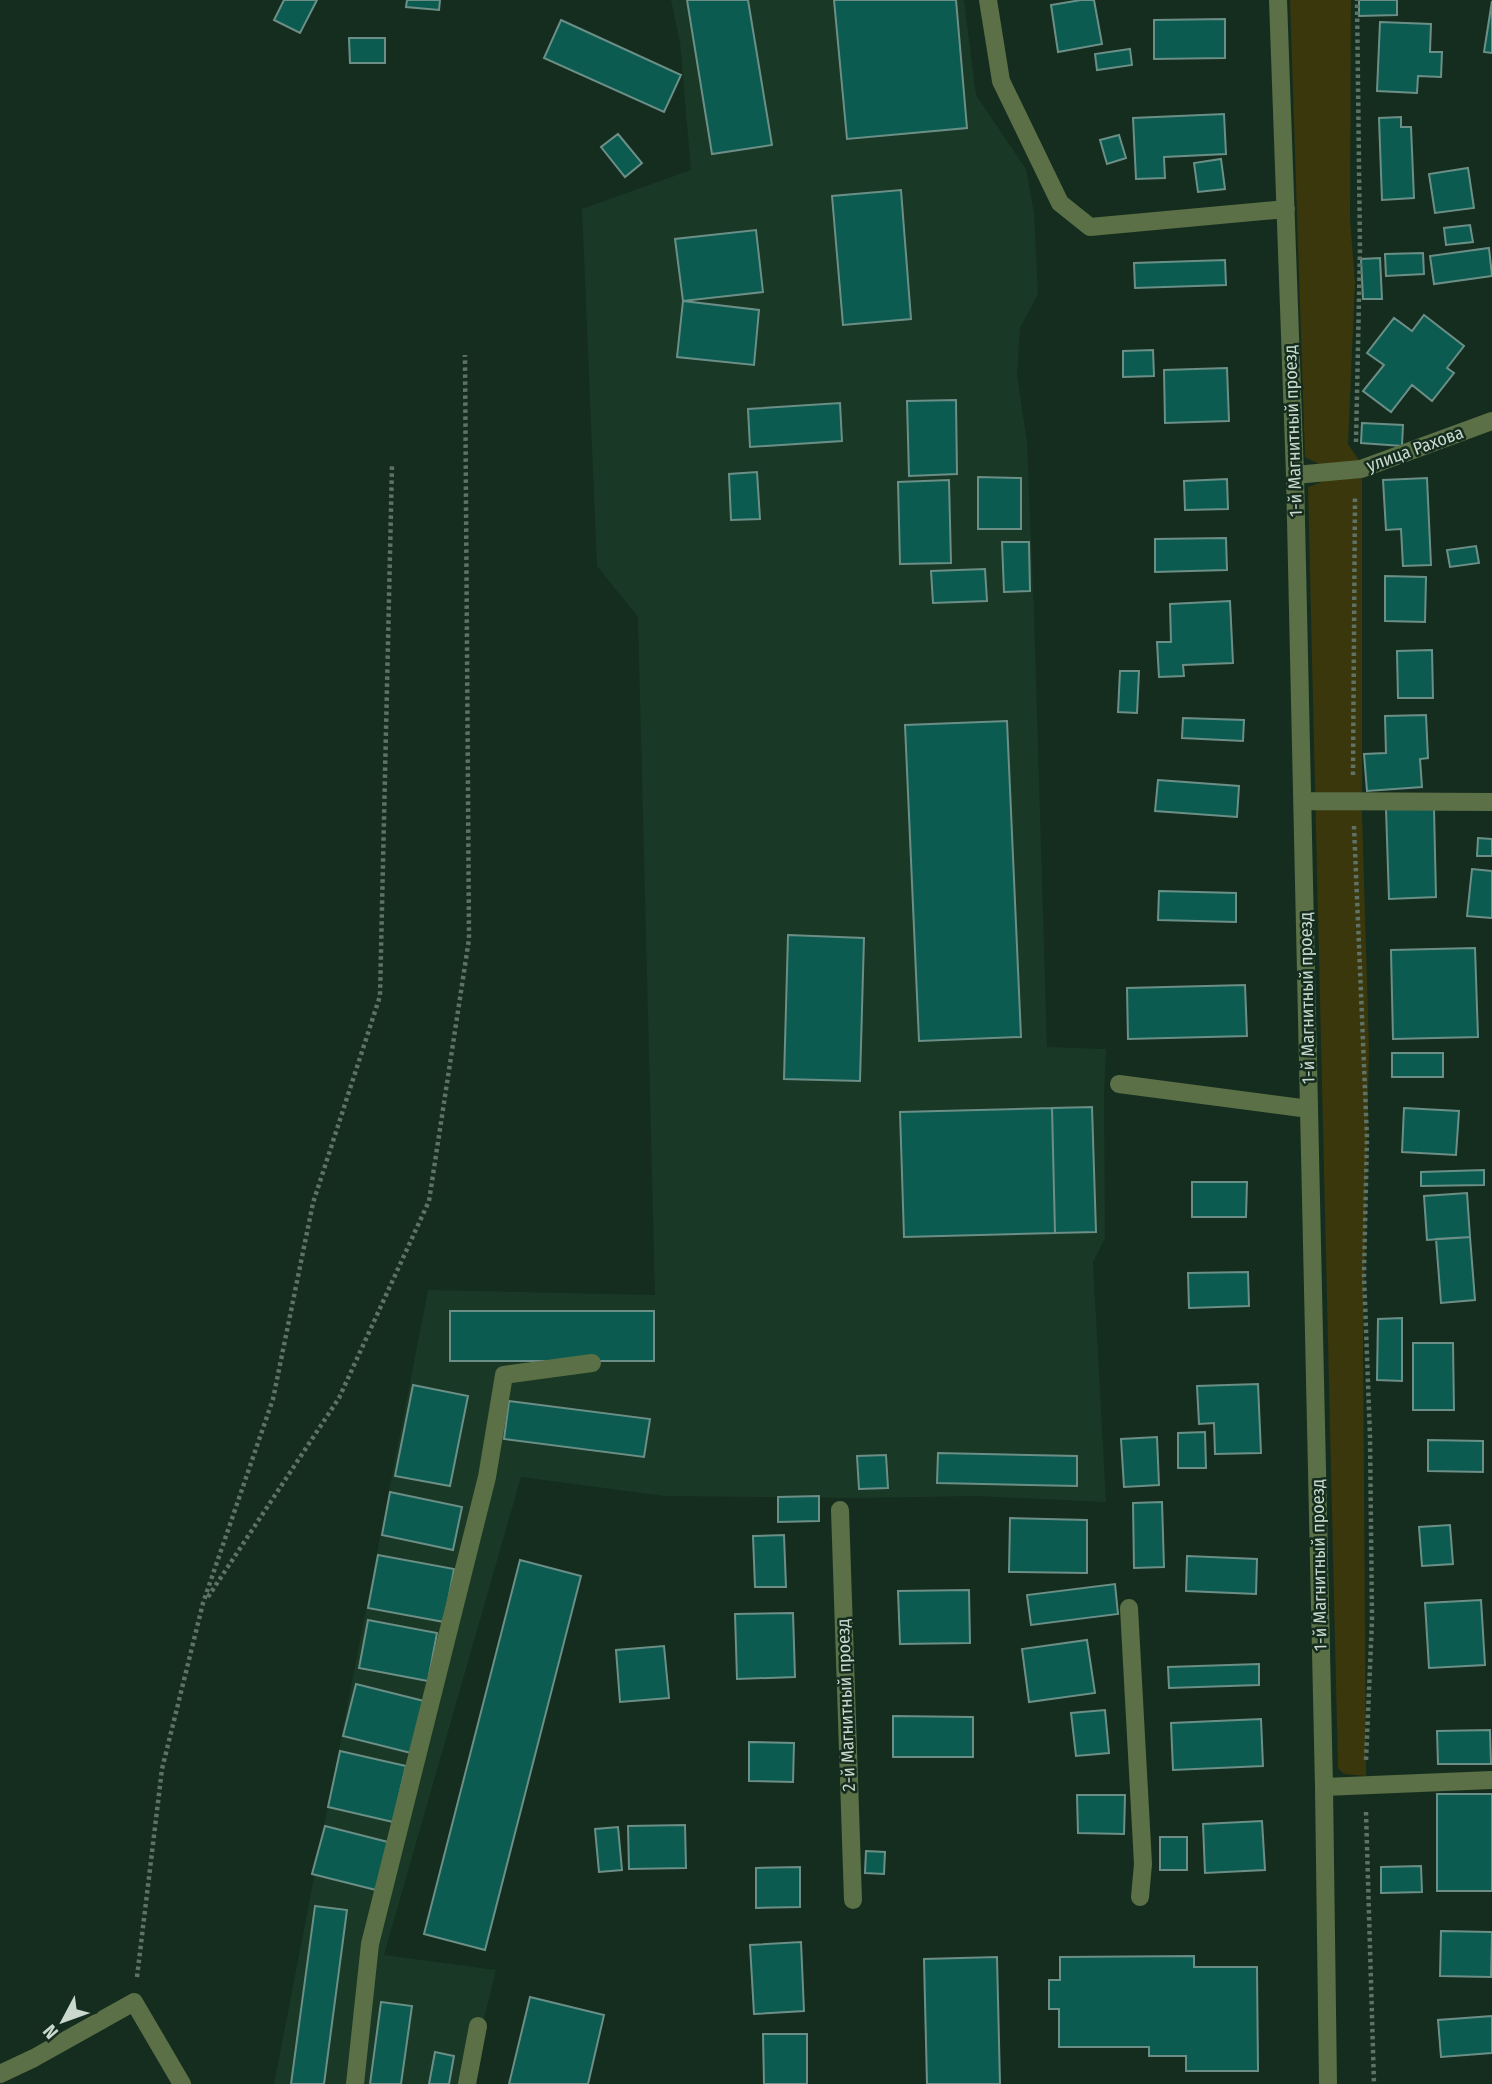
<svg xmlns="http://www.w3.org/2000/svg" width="1492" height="2084" font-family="'Fira Sans Condensed',sans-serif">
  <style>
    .built { fill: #193825 }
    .green { fill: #3a370c }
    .building { fill: #0c5b50; stroke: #6b8f87; stroke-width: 2 }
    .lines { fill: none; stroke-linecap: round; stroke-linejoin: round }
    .path { stroke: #5e7265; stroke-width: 4.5; stroke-dasharray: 3.5 3.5; stroke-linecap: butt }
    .minor { stroke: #5b7046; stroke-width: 18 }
    .labels { text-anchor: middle; stroke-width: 5; stroke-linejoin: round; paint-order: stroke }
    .street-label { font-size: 18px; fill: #cad8ce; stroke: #152d1e }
  </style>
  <rect width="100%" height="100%" fill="#152d1e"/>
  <path class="built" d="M671 0H964L976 95 1026 169 1034 213 1038 294 1020 328 1017 374 1027 442 1034 613 1047 1047 1106 1049 1104 1096 1105 1238 1093 1262 1106 1502 977 1496 859 1498 664 1496 521 1477 384 1955 496 1970 468 2084H274L428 1290 655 1295 638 617 597 566 582 209 691 170 680 43Z"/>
  <path class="green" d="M1290 0H1351L1350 219 1355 282 1348 444 1360 462 1319 464 1305 457Z
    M1362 478V814L1369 1050 1363 1338 1366 1776 1344 1774 1338 1768 1308 487 1327 480Z"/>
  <path class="building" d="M284 0H317L300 33 274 20Z
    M407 0H440L439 10 406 7Z
    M687 0H748L772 145 712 154Z
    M834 0H956L967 128 847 139Z
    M1081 0H1094L1102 44 1058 52 1051 5Z
    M1359 0H1397V15L1359 16Z
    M1492 1V53L1484 52Z
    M1225 19V58L1154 59V20Z
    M561 20 681 75 664 112 544 58Z
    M1380 22 1431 24 1430 52H1442L1441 77 1418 76 1417 93 1377 91Z
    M349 38H385V63H350Z
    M1130 49 1132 65 1097 70 1095 54Z
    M1224 114 1226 154 1164 157 1165 178 1136 179 1133 118Z
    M1401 117V127H1411L1414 198 1382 200 1379 118Z
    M618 134 642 163 625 177 601 147Z
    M1119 135 1126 158 1107 164 1100 140Z
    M1221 159 1225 189 1198 192 1194 163Z
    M1468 168 1474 208 1435 213 1429 174Z
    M901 190 911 319 843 325 832 196Z
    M1470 225 1473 242 1446 245 1444 228Z
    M756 230 763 292 683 301 675 239Z
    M1489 248 1492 276 1434 284 1430 256Z
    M1423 253 1424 274 1386 276 1385 254Z
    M1380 258 1382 299H1363L1361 259Z
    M1225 260 1226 285 1135 288 1134 263Z
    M683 301 759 310 754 365 677 357Z
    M1424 315 1464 346 1447 368 1454 373 1432 401 1412 385 1391 412 1363 391 1384 365 1367 353 1394 318 1412 331Z
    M1153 350 1154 376 1123 377V351Z
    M1227 368 1229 421 1165 423 1164 370Z
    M956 400 957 474 909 476 907 401Z
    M840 403 842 441 750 447 748 409Z
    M1362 423 1403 425 1402 446 1361 443Z
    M757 472 760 519 731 520 729 474Z
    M978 477 1021 478V529H978Z
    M1427 478 1431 565 1403 566 1401 529 1386 530 1383 480Z
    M1227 479 1228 509 1185 510 1184 481Z
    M949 480 951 563 900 564 898 482Z
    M1226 538 1227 570 1155 572V539Z
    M1002 542H1029L1030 591 1004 592Z
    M1476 546 1479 563 1450 567 1447 550Z
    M985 569 987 601 933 603 931 571Z
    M1385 576 1426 577 1425 622 1385 621Z
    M1230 601 1233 663 1183 665 1184 676 1159 677 1157 642H1171L1170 604Z
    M1432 650 1433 698H1398L1397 651Z
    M1120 671H1139L1137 713 1118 712Z
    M1426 715 1428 758 1420 759 1422 787 1367 791 1364 754 1386 753 1385 716Z
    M1183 718 1244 720 1243 741 1182 738Z
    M1007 721 1021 1037 919 1041 905 725Z
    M1158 780 1239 786 1237 817 1155 811Z
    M1434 808 1436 897 1389 899 1386 809Z
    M1478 838 1492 839V856H1477Z
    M1472 869 1492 871V918L1467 916Z
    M1159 891 1236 893V922L1158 920Z
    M788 935 864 938 860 1081 784 1079Z
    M1475 948 1478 1037 1393 1039 1391 950Z
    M1245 985 1247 1036 1128 1039 1127 988Z
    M1392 1053H1443V1077H1392Z
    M1092 1107 1096 1232 1055 1233 1052 1108Z
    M1052 1108 1055 1233 904 1237 900 1112Z
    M1404 1108 1459 1111 1456 1155 1402 1152Z
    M1484 1170V1185L1421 1186V1172Z
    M1192 1182H1247L1246 1217H1192Z
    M1467 1193 1470 1237 1427 1240 1424 1196Z
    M1470 1237 1475 1300 1441 1303 1436 1239Z
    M1248 1272 1249 1306 1189 1308 1188 1273Z
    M450 1311H654V1361H450Z
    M1402 1318V1381L1377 1380 1378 1319Z
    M1413 1343H1453L1454 1410H1413Z
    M1258 1384 1261 1453 1215 1454 1214 1423 1199 1424 1197 1386Z
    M413 1385 468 1396 450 1486 395 1476Z
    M509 1401 650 1419 644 1457 504 1439Z
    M1205 1432 1206 1468H1178V1433Z
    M1157 1437 1159 1485 1124 1487 1121 1439Z
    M1428 1440 1483 1441V1472L1428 1471Z
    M938 1453 1077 1456V1486L937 1483Z
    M886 1455 888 1488 859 1489 857 1456Z
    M390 1492 462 1507 453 1550 382 1535Z
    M819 1496V1521L778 1522V1497Z
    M1162 1502 1164 1567 1134 1568 1133 1503Z
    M1010 1518 1087 1520V1573L1009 1572Z
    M1450 1525 1453 1564 1422 1566 1419 1527Z
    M784 1535 786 1587H755L753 1536Z
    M378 1555 454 1569 444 1622 368 1608Z
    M1187 1556 1257 1559 1256 1594 1186 1591Z
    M520 1560 581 1576 485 1950 424 1934Z
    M1115 1584 1118 1614 1031 1625 1027 1595Z
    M969 1590 970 1643 900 1644 898 1591Z
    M1481 1600 1485 1665 1429 1668 1425 1603Z
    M793 1613 795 1677 737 1679 735 1614Z
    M368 1620 437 1633 428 1681 359 1668Z
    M1087 1640 1095 1693 1029 1702 1022 1649Z
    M664 1646 669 1698 620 1702 616 1650Z
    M1259 1664V1685L1169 1688 1168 1667Z
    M356 1684 424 1701 411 1753 343 1736Z
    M1105 1710 1109 1753 1076 1756 1071 1713Z
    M893 1716 973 1717V1757H893Z
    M1261 1719 1263 1766 1173 1770 1171 1723Z
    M1490 1730 1491 1764H1438L1437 1731Z
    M749 1742 794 1743 793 1782 749 1781Z
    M340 1751 406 1766 393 1822 328 1807Z
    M1437 1794H1492V1891H1437Z
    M1077 1795H1125L1124 1834 1078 1833Z
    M1262 1821 1265 1870 1205 1873 1203 1824Z
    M685 1825 686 1868 629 1869 628 1826Z
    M325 1826 392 1843 380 1891 312 1874Z
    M618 1827 622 1870 599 1872 595 1829Z
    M1160 1837H1187V1870H1160Z
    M866 1851 885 1852 884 1874 865 1873Z
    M1421 1866 1422 1892 1381 1893V1867Z
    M800 1867V1907L756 1908V1868Z
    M315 1906 347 1910 324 2084H291Z
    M1441 1931 1492 1932 1491 1977 1440 1976Z
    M801 1942 804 2011 754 2014 750 1945Z
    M1194 1956V1967H1257L1258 2071H1186V2056H1149V2047H1059V2009H1049V1980H1060V1957Z
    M997 1957 1000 2084H927L924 1959Z
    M530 1997 604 2015 588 2084H509Z
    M381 2002 412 2006 401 2084H370Z
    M1492 2016V2053L1441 2057 1438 2020Z
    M763 2034H807V2084H764Z
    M435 2052 454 2056 449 2084H429Z"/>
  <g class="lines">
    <path class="path" d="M1356 442 1360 250 1357 0
      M1353 775 1355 497
      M1354 826 1367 1137 1364 1275 1370 1437 1372 1620 1366 1761
      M208 1597 339 1398 429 1201 469 939 465 355
      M1366 1812 1374 2084
      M137 1977 162 1769 203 1603 273 1399 313 1203 380 996 392 465"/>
    <path class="minor" d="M988 0 1001 81 1060 203 1090 227 1286 209
      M1278 0 1295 475 1324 1787 1328 2084
      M1295 475 1361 469 1492 421
      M1303 801 1492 802
      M1119 1084 1309 1109
      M840 1510 853 1900
      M1129 1608 1143 1864 1140 1897
      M1324 1787 1492 1780
      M0 2074 34 2058 134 2002 182 2084
      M355 2084 370 1944 487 1477 504 1375 592 1363
      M467 2084 478 2026"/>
  </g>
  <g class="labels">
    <g class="street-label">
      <text transform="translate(1293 431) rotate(-92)" y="6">1-й Магнитный проезд</text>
      <text transform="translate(1415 449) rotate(-20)" y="6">улица Рахова</text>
      <text transform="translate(1307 998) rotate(-91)" y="6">1-й Магнитный проезд</text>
      <text transform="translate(1319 1565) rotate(-91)" y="6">1-й Магнитный проезд</text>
      <text transform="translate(846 1705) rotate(-92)" y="6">2-й Магнитный проезд</text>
    </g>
  </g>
  <g transform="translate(63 2021) rotate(229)" stroke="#152d1e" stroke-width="5" paint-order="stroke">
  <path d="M0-5L12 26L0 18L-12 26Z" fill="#cad8ce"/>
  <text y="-10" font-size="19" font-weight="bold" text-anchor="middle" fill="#cad8ce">N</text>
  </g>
</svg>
